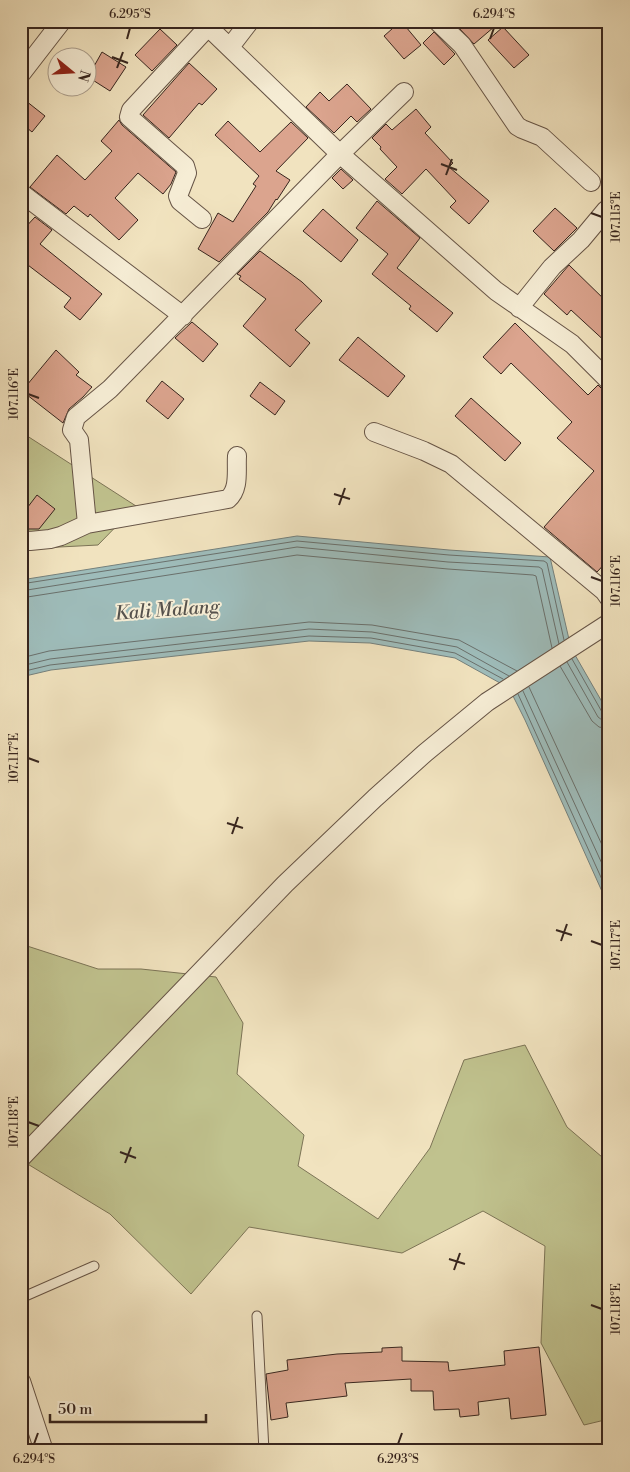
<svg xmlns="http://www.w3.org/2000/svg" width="630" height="1472" font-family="'Libre Bodoni',serif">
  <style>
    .green { fill: #c0c28e; stroke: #7c7456 }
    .water { fill: #9ebcba; stroke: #75807c }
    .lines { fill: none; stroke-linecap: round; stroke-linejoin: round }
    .shore { stroke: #6a706c; stroke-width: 1 }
    .river { stroke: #9ebcba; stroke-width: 38 }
    .building { fill: #dba48e; stroke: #37251e }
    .service-casing { stroke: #665446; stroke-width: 11 }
    .minor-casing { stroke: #665446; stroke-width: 20 }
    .service { stroke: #f6edd5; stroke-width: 9 }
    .minor { stroke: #f6edd5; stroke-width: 18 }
    .ticks { fill: none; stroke: #37251e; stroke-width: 2 }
    .labels { text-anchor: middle; stroke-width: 4; stroke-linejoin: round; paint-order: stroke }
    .water-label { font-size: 19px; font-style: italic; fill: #56524d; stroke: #f6edd5 }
    .neatline { fill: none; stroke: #37251e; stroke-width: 2 }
    .ticks-label { font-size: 12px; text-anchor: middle; fill: #37251e }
  </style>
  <rect width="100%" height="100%" fill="#f1e3bf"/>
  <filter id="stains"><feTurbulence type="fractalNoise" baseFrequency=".004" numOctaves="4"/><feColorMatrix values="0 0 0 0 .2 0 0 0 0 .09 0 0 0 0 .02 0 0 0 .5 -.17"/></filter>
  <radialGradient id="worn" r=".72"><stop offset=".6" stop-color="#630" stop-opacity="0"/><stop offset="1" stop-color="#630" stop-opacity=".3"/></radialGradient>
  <path class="green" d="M21 432 136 506 98 545 21 549Z
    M21 944 98 969H141L216 977 243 1023 237 1074 304 1135 298 1166 378 1219 430 1148 464 1060 525 1045 567 1127 609 1163V1419L584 1425 541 1343 545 1246 483 1211 402 1253 249 1227 191 1294 110 1214 21 1160Z"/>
  <path class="water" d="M297 536 449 550 550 557 571 648 609 714V907L525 720 509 688 455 658 370 643 309 641 51 670 21 677V580Z"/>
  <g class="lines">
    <path class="shore" d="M21 584 297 541 449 555 544 561 547 563 564 640
      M21 591 297 547 448 562 539 567 542 569 559 644
      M21 598 297 555 448 569 533 575 536 576 552 648
      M21 658 49 651 309 622 372 625 459 640 517 671
      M572 659 602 712 609 715
      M567 662 598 717 602 720 609 722
      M21 666 50 659 309 629 372 632 457 647 509 676
      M560 666 592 721 599 727 609 729
      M21 672 50 665 309 636 371 638 455 653 503 679
      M529 687 609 860
      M523 691 609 879
      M518 694 609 895"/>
    <path class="river" d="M351 597 506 598 529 643"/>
  </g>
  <path class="building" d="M401 21 421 45 404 59 384 36Z
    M467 21H501L474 44 459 28Z
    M503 27 529 55 514 68 488 40Z
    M160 29 177 45 152 71 135 55Z
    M434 32 455 54 444 65 423 43Z
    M102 52 126 67 110 91 88 77Z
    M189 63 217 89 202 105 199 103 169 138 143 115Z
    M347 84 371 109 357 122 351 116 334 133 306 107 320 92 329 101Z
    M21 97 45 116 32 132 21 123Z
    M416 109 431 127 425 133 453 163 449 167 489 201 469 224 450 207 456 201 426 169 402 194 385 179 397 167 380 149 381 147 372 138 386 124 392 130Z
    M119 120 122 125 176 172 171 184 163 194 138 173 115 198 138 220 119 240 90 214 88 217 74 206 66 214 30 187 57 155 85 180 112 151 101 141Z
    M228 121 260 152 291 122 308 138 276 171 290 180 277 200 276 199 268 212 219 262 198 249 218 213 233 222 256 186 253 184 259 176 215 135Z
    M341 169 353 180 343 189 332 178Z
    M377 201 420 238 397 268 453 313 437 332 409 309 411 306 372 274 388 254 356 228Z
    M555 208 577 228 554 251 533 231Z
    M323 209 358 240 341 262 303 231Z
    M35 217 52 230 40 244 102 294 80 320 64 307 71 298 24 262 21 265V230L22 231Z
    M260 251 302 282 322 301 295 330 310 343 290 367 243 326 266 299 239 279 241 276 237 274Z
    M569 265 609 304V345L571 310 567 315 544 294Z
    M192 322 218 344 203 362 175 338Z
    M515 323 588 395 598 385 602 389 609 391V559L597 572 544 527 594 471 557 438 572 422 511 363 501 374 483 357Z
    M358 337 405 376 388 397 339 360Z
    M56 350 79 372 76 375 92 387 83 397 69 409 63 423 22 391Z
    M162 381 184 399 168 419 146 401Z
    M260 382 285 401 275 415 250 396Z
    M471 398 521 443 505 461 455 416Z
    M37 495 55 509 39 529H23L21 516Z
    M402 1347V1361L448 1362 449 1371 505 1365 504 1351 539 1347 546 1415 511 1419 509 1398 478 1402 479 1415 460 1417 459 1409 434 1410 433 1391H411V1379L345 1383 347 1396 286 1403 288 1417 271 1420 266 1374 288 1370 287 1360 337 1354 382 1352V1348Z"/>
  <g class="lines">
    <g class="service-casing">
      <path id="service" d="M21 1298 94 1266
        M257 1316 264 1451"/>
    </g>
    <g class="minor-casing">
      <path id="minor" d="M202 21 340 154 496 291 572 344 609 381
        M437 21 462 45 517 126 522 129 542 137 591 182
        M230 47 250 21
        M21 74 62 21
        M21 193 183 316
        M202 219 180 201 178 196 187 173 185 166 129 117 131 110 208 27
        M519 308 552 267 581 240 606 210
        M374 432 424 451 451 464 604 591 609 598
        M87 524 79 440 72 430 76 417 110 389 340 154 404 92
        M21 540 30 541 50 539 61 536 87 524 228 499C240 489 236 470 237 456
        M21 1158 285 884 375 798 425 753 487 702 609 623
        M21 1381 44 1451"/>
    </g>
    <use href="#service" class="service"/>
    <use href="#minor" class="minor"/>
  </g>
  <path class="ticks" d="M127 39 130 28M490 39 494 28M112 57 128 63M117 68 123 52M441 164 457 170M446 175 452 159M591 213 602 217M28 394 39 398M334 494 350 499M339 505 345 488M591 577 602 581M28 758 39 762M227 823 243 828M232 834 238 817M556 930 572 935M561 941 567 924M591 941 602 945M28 1122 39 1126M120 1152 136 1158M125 1163 131 1147M449 1259 465 1264M454 1270 460 1253M591 1305 602 1309M34 1444 38 1433M398 1444 402 1433"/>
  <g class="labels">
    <g class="water-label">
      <text transform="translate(167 609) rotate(-4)" y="7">Kali Malang</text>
    </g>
  </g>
  <rect width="630" height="1472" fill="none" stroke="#f1e3bf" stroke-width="55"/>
  <g transform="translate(72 72) rotate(108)"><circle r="24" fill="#f6edd5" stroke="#aa9d8c"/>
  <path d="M0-4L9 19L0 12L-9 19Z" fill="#8f2418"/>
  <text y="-8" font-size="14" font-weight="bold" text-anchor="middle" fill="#37251e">N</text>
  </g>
  <path d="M50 1414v8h156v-8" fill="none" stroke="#37251e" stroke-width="2.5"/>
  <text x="58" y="1414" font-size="15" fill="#37251e" stroke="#f6edd5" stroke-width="4" paint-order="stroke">50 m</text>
  <rect x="28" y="28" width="574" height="1416" class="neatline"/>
  <g class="ticks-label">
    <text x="130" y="18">6.295°S</text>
    <text x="494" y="18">6.294°S</text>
    <text transform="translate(616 217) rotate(-90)" y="4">107.115°E</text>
    <text transform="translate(14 394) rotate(-90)" y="4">107.116°E</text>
    <text transform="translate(616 581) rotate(-90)" y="4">107.116°E</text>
    <text transform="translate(14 758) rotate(-90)" y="4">107.117°E</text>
    <text transform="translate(616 945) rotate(-90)" y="4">107.117°E</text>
    <text transform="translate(14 1122) rotate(-90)" y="4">107.118°E</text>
    <text transform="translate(616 1309) rotate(-90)" y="4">107.118°E</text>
    <text x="34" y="1463">6.294°S</text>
    <text x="398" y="1463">6.293°S</text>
  </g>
  <rect width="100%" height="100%" filter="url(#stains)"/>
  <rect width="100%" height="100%" fill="url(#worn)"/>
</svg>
